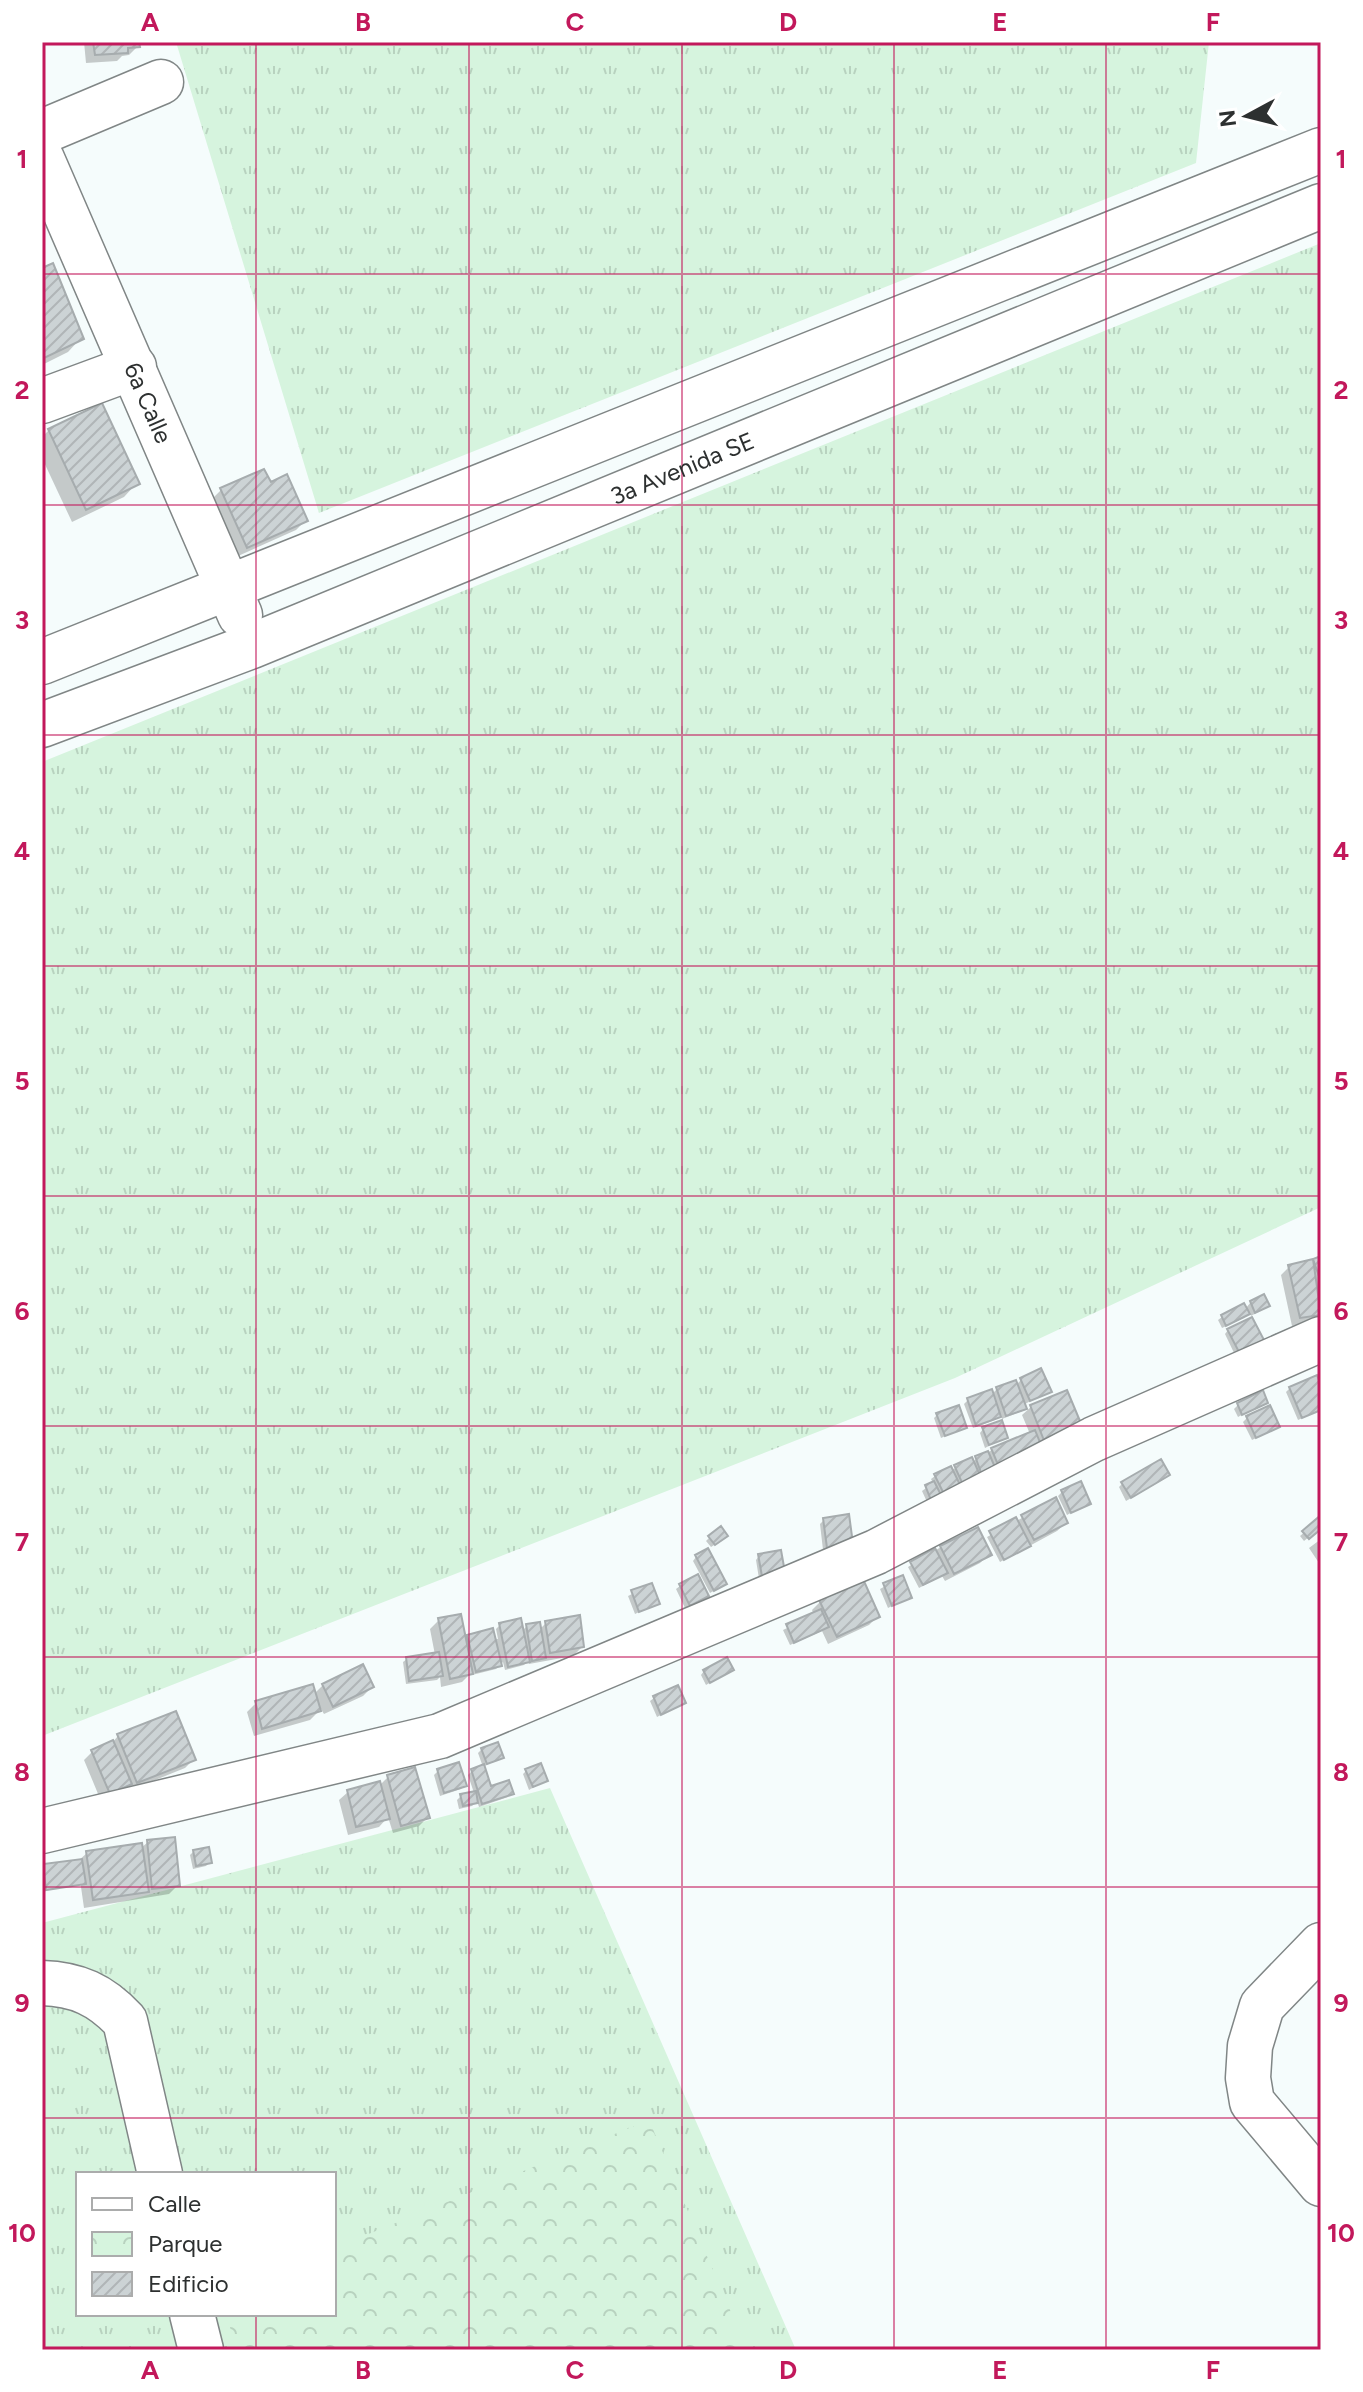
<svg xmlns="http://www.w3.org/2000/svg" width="1363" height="2392" font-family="Figtree,sans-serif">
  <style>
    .grass { fill: url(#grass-tufts); fill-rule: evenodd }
    .park { fill: url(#park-crowns) }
    .shadow { fill: #0003 }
    .building { fill: url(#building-hatch); stroke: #a6acae; stroke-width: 2 }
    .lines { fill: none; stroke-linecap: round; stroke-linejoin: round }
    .minor-casing { stroke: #808686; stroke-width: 47 }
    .minor { stroke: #fff; stroke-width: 44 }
    .grid { fill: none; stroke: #c2185b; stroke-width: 2; stroke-opacity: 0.55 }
    .labels { text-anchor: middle; stroke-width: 7; stroke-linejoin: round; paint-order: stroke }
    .street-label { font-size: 24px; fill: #2d3030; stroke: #fff }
    .neatline { fill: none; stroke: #c2185b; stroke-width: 3 }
    .grid-label { font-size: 26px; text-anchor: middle; font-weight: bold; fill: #c2185b }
  </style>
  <defs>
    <pattern id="grass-tufts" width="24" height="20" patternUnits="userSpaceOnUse" patternTransform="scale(2)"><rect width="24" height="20" fill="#d6f4de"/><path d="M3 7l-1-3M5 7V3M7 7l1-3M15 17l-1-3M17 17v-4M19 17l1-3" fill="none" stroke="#b8d2bf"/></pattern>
    <pattern id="park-crowns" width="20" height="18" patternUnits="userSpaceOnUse" patternTransform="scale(2)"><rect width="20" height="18" fill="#d6f4de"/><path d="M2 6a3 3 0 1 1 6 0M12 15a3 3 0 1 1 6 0" fill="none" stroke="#b8d2bf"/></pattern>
    <pattern id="building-hatch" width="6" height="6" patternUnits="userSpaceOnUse" patternTransform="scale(2)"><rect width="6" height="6" fill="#ccd3d5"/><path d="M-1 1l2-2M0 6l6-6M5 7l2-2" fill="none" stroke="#b0b5b7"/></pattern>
  </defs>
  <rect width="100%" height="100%" fill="#f5fcfc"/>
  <path class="grass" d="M176 42H1209L1196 163 319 513Z
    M1321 243V1207L955 1378 42 1736V762Z
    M550 1788 796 2350H42V1923ZM78 2174H334V2314H78Z"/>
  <path class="park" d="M649 2120 747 2350H237L226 2314H334V2248Z"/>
  <path class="shadow" d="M84 42H137L138 46 129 55 122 56 117 61 86 63Z
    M42 270 81 338 68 352 42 365Z
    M49 430 137 483 124 497 72 522 42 458V437Z
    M270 485 305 521 296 530 238 556 212 499 221 490Z
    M1321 1256V1313L1312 1323 1292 1326 1281 1275 1289 1267Z
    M1251 1302 1268 1306 1251 1316 1250 1312 1244 1318 1222 1328 1218 1320 1222 1317 1245 1309Z
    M1228 1330 1263 1342 1276 1333 1282 1346 1235 1355 1225 1334Z
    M1021 1380 1050 1391 1023 1405 1025 1410 1002 1419 1001 1415 995 1420 973 1428 964 1404 968 1400 992 1394 997 1389 1015 1382 1016 1385Z
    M1290 1388 1321 1391V1410L1298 1420 1286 1392Z
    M1266 1402 1238 1417 1234 1409 1238 1405Z
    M1031 1407 1082 1432 927 1502 922 1491 933 1483 931 1479 935 1476 972 1462 992 1450 1030 1434 1022 1415Z
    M937 1415 965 1427 941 1438 934 1418Z
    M1247 1418 1273 1430 1252 1440 1243 1422Z
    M983 1429 1006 1437 985 1448 980 1433Z
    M1164 1479 1126 1501 1119 1487 1123 1483Z
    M1062 1492 1089 1503 1067 1515 1058 1496Z
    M1055 1500 1066 1523 1057 1531 1000 1562 987 1537Z
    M1321 1518V1527L1304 1541 1300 1536Z
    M824 1520 851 1543 823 1550 820 1524Z
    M710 1537 722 1540 711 1547 706 1541Z
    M1321 1539V1562L1319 1563 1309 1548Z
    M941 1547 989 1554 980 1563 945 1581 942 1576 919 1588 908 1567Z
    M779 1553 760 1585 756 1560 759 1556Z
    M696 1557 725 1584 721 1587 710 1593 693 1561Z
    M902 1577 910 1597 888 1608 880 1589Z
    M651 1585 658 1603 635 1614 628 1596Z
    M680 1586 706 1596 685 1608 676 1589Z
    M820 1602 878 1616 869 1625 828 1644 822 1631 790 1645 783 1630 814 1615 812 1610Z
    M439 1620 464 1640 468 1636 498 1639 496 1629 500 1625 522 1631 527 1626 539 1630 546 1623 582 1647 573 1656 529 1664 528 1661 524 1665 505 1670 503 1662 496 1669 472 1675V1672L462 1682 441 1687 440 1677 437 1680 406 1684 403 1662 407 1659 435 1655 430 1629Z
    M732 1670 706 1685 701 1675 704 1671Z
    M323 1685 372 1687 363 1696 324 1714 321 1709 310 1720 254 1736 247 1712 256 1703 314 1694Z
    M654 1698 684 1703 657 1717 650 1701Z
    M118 1736 194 1759 185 1768 128 1791 126 1787 121 1792 101 1801 84 1760 93 1751 111 1744Z
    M482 1749 501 1757 483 1767 478 1753Z
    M458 1764 465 1785 461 1789 440 1796 434 1775 438 1771Z
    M472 1771 490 1788 512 1793 508 1797 479 1807 477 1801 472 1806 459 1809 457 1800 461 1796 474 1793 468 1775Z
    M526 1771 546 1780 529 1790 523 1774Z
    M388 1777 428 1817 419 1826 393 1833 388 1817 379 1827 348 1835 339 1800 348 1792 379 1786Z
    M148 1842 178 1885 169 1894 84 1908 81 1887 43 1893 81 1887V1883L42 1889 44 1866 78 1861 87 1853 141 1848Z
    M194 1851 210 1862 206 1866 193 1869 190 1855Z"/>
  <path class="building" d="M93 42H139L140 47 128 48V53L95 55Z
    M53 263 84 339 42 359V268Z
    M102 403 140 484 86 510 48 429Z
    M264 469 271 482 287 474 308 521 247 548 220 488Z
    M1321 1256V1282L1313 1259Z
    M1313 1259 1321 1315 1300 1318 1288 1265Z
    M1264 1294 1270 1306 1255 1313 1250 1301Z
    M1244 1303 1250 1314 1226 1326 1221 1315Z
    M1252 1317 1264 1340 1239 1352 1227 1329Z
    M1041 1368 1052 1392 1030 1401 1020 1378Z
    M1317 1375 1321 1386V1410L1302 1418 1289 1387Z
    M1016 1380 1027 1409 1006 1416 996 1387Z
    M992 1389 1001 1417 976 1426 967 1398Z
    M1067 1390 1085 1433 1047 1448 1030 1405Z
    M1263 1390 1268 1403 1242 1415 1237 1403Z
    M959 1405 967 1428 945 1436 936 1413Z
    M1270 1405 1280 1427 1256 1438 1246 1416Z
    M1002 1420 1008 1438 989 1445 982 1427Z
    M1035 1430 1045 1455 1001 1472 991 1448Z
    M988 1451 997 1472 983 1478 975 1456Z
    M972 1457 982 1480 964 1487 954 1465Z
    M1161 1459 1170 1475 1131 1498 1121 1482Z
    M951 1466 962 1489 946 1498 934 1474Z
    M934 1481 941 1495 931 1500 925 1485Z
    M1081 1481 1091 1504 1071 1513 1061 1490Z
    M1056 1497 1068 1523 1034 1540 1021 1515Z
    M849 1514 853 1544 827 1548 823 1518Z
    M1321 1515V1529L1309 1539 1302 1531Z
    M1016 1517 1031 1546 1004 1560 989 1531Z
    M721 1526 728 1536 715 1545 708 1536Z
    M978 1527 992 1555 954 1574 940 1546Z
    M708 1548 727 1584 714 1591 695 1555Z
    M935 1548 948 1573 923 1585 910 1562Z
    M781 1550 786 1578 763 1582 758 1554Z
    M698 1574 709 1596 690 1606 679 1584Z
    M903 1575 912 1598 892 1606 883 1583Z
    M863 1579 880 1617 837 1637 819 1600Z
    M652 1583 660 1604 639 1612 631 1590Z
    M821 1609 829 1627 794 1643 786 1624Z
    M461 1614 473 1674 450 1679 438 1618Z
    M580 1615 584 1647 550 1653 545 1621Z
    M521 1618 530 1662 508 1667 499 1623Z
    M540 1622 546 1658 532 1661 526 1624Z
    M493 1628 502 1666 476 1672 467 1635Z
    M439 1652 443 1676 409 1681 406 1657Z
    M727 1657 734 1670 710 1683 703 1670Z
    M363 1664 374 1687 333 1707 322 1684Z
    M313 1684 321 1711 262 1729 255 1701Z
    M678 1685 686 1703 661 1715 653 1696Z
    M176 1711 196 1760 137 1783 117 1734Z
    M113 1740 132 1784 110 1794 91 1750Z
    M498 1742 504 1758 487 1764 481 1748Z
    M459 1762 467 1786 444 1793 437 1769Z
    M541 1763 548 1781 533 1787 525 1769Z
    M484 1764 491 1786 509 1780 514 1794 482 1804 471 1769Z
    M415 1767 430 1818 401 1826 387 1775Z
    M380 1781 390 1819 356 1827 347 1790Z
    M476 1791 478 1803 463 1806 460 1794Z
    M175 1837 180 1886 152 1889 147 1840Z
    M142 1843 149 1892 93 1900 86 1851Z
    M209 1847 212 1863 196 1866 193 1850Z
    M82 1859 86 1884 46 1890 43 1864Z"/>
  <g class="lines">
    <g class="minor-casing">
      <g id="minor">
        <path d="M42 132 161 82"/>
        <path id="s1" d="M42 159 240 615"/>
        <path d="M42 401 134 367"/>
        <path d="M42 662 1321 150"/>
        <path id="s2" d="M42 725 252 646 1321 206"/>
        <path d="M42 1831 440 1736 876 1552 1094 1439 1321 1339"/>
        <path d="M1321 1945 1262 2006 1250 2046 1248 2078 1252 2102 1321 2184"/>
        <path d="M42 1983C77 1984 101 1995 125 2021L160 2174"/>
        <path d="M192 2314 201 2350"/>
      </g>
    </g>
    <use href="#minor" class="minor"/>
  </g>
  <path class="grid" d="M256 42V2174M469 42V2350M682 42V2350M894 42V2350M1106 42V2350M42 274H1321M42 505H1321M42 735H1321M42 966H1321M42 1196H1321M42 1426H1321M42 1657H1321M42 1887H1321M42 2118H1321M256 2314V2350"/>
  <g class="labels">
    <g class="street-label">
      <text dy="8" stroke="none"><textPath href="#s1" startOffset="266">6a Calle</textPath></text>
      <text dy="8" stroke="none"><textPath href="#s2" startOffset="690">3a Avenida SE</textPath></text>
    </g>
  </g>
  <rect width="1363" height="2392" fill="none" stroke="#ffffff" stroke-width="88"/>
  <rect x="76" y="2172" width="260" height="144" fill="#ffffff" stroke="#abacac" stroke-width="2"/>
  <rect x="92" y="2198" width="40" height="12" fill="#ffffff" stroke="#abacac" stroke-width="2"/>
  <text x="148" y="2212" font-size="24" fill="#2d3030">Calle</text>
  <rect x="92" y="2232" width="40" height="24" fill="url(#park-crowns)" stroke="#abacac" stroke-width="2"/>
  <text x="148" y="2252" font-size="24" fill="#2d3030">Parque</text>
  <rect x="92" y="2272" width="40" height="24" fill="url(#building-hatch)" stroke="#abacac" stroke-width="2"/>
  <text x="148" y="2292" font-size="24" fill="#2d3030">Edificio</text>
  <g transform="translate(1247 116) rotate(263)" stroke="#ffffff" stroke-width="6" paint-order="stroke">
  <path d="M0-6L14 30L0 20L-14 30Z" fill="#2d3030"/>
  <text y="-12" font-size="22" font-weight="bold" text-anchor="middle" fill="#2d3030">N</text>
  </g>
  <rect x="44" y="44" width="1275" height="2304" class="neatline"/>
  <g class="grid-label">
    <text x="150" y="31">A</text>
    <text x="363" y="31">B</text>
    <text x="575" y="31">C</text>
    <text x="788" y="31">D</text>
    <text x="1000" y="31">E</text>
    <text x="1213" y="31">F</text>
    <text x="22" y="168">1</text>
    <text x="1341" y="168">1</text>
    <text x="22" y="399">2</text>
    <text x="1341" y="399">2</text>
    <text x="22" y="629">3</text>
    <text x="1341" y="629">3</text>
    <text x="22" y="860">4</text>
    <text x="1341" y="860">4</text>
    <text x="22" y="1090">5</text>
    <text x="1341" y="1090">5</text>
    <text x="22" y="1320">6</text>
    <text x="1341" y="1320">6</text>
    <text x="22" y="1551">7</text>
    <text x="1341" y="1551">7</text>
    <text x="22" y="1781">8</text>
    <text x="1341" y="1781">8</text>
    <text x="22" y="2012">9</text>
    <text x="1341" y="2012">9</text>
    <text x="22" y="2242">10</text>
    <text x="1341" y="2242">10</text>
    <text x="150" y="2379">A</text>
    <text x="363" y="2379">B</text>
    <text x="575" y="2379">C</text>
    <text x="788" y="2379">D</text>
    <text x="1000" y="2379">E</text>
    <text x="1213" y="2379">F</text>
  </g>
</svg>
